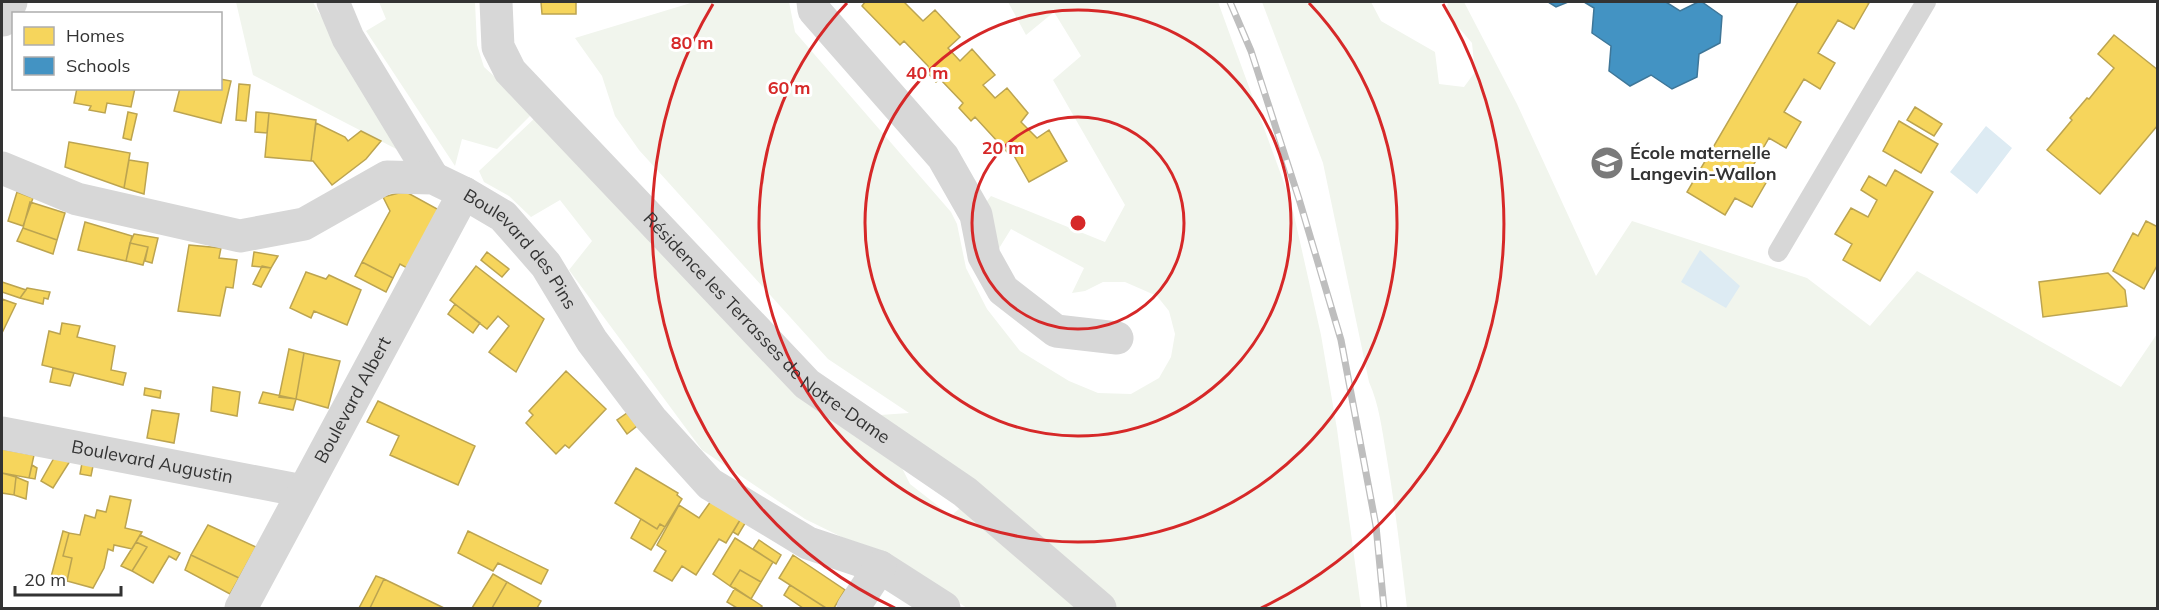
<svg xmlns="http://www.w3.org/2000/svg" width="2159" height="610" font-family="Mulish,sans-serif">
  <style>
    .green { fill: #f1f5ed }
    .water { fill: #ddebf3 }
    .homes { fill: #f6d55c; stroke: #bca450; stroke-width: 1.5 }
    .schools { fill: #4393c3; stroke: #3e7698; stroke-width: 1.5 }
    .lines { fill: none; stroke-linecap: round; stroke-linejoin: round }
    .lane { stroke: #d7d7d7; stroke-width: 20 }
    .street { stroke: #d7d7d7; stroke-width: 33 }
    .rail-casing { stroke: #bebebe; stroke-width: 7 }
    .rail { stroke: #fff; stroke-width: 4.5; stroke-dasharray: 14; stroke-linecap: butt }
    .ring { fill: none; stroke: #d62828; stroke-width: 3 }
    .labels { text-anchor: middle; stroke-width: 6; stroke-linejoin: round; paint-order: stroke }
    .poi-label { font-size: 18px; font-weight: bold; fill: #333; stroke: #fff; text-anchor: start }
    .street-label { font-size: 18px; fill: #333; stroke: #fff }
    .centre { fill: #d62828; stroke: #fff; stroke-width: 3 }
    .ring-label { font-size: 18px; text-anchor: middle; font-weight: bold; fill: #d62828; stroke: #fff; stroke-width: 6; stroke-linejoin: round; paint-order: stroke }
  </style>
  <rect width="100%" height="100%" fill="#fff"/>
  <path class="green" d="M236 2H313L317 10 366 80 404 153 253 75Z
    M379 2H475L477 45 484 67 534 112 497 149 462 139 455 166 366 31 386 19Z
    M694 2H789L795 32 951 212 957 224 966 268 987 309 1020 351 1069 381 1098 393 1131 394 1159 378 1171 357 1175 334 1169 311 1157 296 1125 282H1103L1085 291 1072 293 1084 268 1011 229 998 250 987 201 991 196 1105 242 1125 205 1053 80 1081 56 1054 12 1026 35 1008 2H1218L1291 202 1321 335 1337 429 1361 608H1115L880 415 909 413 828 359 639 150 615 116 602 76 575 38Z
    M1262 2H1371L1381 21 1435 52 1439 84 1464 87 1475 72 1472 43 1446 13 1448 2H1464L1517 104 1596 276 1632 221 1807 278 1870 326 1917 271 2121 387 2157 334V608H1407C1401 557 1395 505 1386 453 1382 430 1379 404 1369 382L1323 163Z
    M536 117 897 458 910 484 951 516 960 508 1081 608H967L907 569 805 519 702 450 569 270 592 241 560 200 531 217 509 196 484 182 479 171Z"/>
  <path class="water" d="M1986 126 2012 148 1977 194 1950 172Z
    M1700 250 1740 286 1726 308 1681 282Z"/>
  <path class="homes" d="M541 2H576V14H542Z
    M865 2H904L923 21 935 10 960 37 948 48 960 61 972 49 995 75 983 85 995 98 1007 88 1028 113 1021 122 1037 138 1049 130 1067 161 1029 182 1013 154H1009L975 117 971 121 959 108 963 103 940 79 936 82 925 70 928 66 904 41 900 45 862 6Z
    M1798 2H1866L1869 3 1854 29 1838 20 1818 53 1835 63 1820 89 1804 79 1784 112 1801 122 1786 148 1769 138 1750 171 1767 181 1752 207 1735 198 1725 215 1687 192Z
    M2114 35 2158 70V125L2100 194 2047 150 2072 120 2070 118 2087 98 2089 99 2114 68 2098 54Z
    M220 79 231 81 221 123 174 111 180 88H220Z
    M239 84 250 85 246 121 236 120Z
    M77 88H135L131 107 107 103 105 113 89 110 91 106 74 103Z
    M1915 107 1942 124 1934 136 1907 120Z
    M128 112 137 114 131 140 123 138Z
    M256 112 269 113 267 133 255 132Z
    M269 113 316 120 311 161 265 157Z
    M1899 121 1938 144 1921 173 1883 151Z
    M316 123 345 137 348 141 361 131 381 141 366 159 332 185 313 161H311Z
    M69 142 130 153 124 188 65 167Z
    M129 160 148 163 144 194 124 188Z
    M1895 170 1933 192 1880 281 1843 260 1852 244 1835 234 1851 208 1868 217 1877 200 1861 190 1869 176 1886 186Z
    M17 192 33 198 23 226 8 221Z
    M399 193H408L439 210 407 268 400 264 393 278 362 262 390 211 383 197Z
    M30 202 65 213 57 240 23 228Z
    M2146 221 2158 227V264L2144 289 2113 271 2133 233 2138 236Z
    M85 222 132 236 126 261 78 250Z
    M23 228 57 240 53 254 17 241Z
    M134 234 158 238 152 263 145 261 148 247 130 243Z
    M130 243 148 247 143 265 126 261Z
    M189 245 221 248 219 258 237 260 233 288 226 287 220 316 178 311Z
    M254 252 278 256 271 268 252 266Z
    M487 252 509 269 502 277 481 260Z
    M362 262 393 278 386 292 355 276Z
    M262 266 271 268 261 287 253 284Z
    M476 266 544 319 516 372 489 352 509 326 498 316 487 329 450 300Z
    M306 272 326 279 329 275 361 290 347 325 314 311 311 318 290 308Z
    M2108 273 2125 290 2127 306 2043 317 2039 282Z
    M2 282 26 290 20 298 2 292Z
    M27 288 50 292 48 299 44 298 43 304 20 298Z
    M2 299 16 304 2 333Z
    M455 304 480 323 473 333 448 314Z
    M62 323 80 326 77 337 115 346 111 370 126 373 123 385 42 365 49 331 60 334Z
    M289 349 304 353 296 399 279 397Z
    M304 353 340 361 328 408 296 399Z
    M53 368 74 373 70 386 50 382Z
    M566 371 606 409 569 448 565 445 556 454 526 423 533 415 529 411Z
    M213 387 240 392 237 416 211 411Z
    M145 388 161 391 160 398 144 395Z
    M263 392 296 399 293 410 259 403Z
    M378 401 475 446 458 485 390 455 399 436 367 422Z
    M152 410 179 414 174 443 147 438Z
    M627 413 637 426 627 434 617 420Z
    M2 449 34 455 29 478 2 473Z
    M54 458 70 461 53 488 41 481Z
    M82 463 93 466 91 476 80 474Z
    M32 465 37 468 35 479 29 478Z
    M636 468 678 493 677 495 682 499 665 527 660 524 657 529 615 503Z
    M2 473 16 477 14 495 2 493Z
    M16 477 28 482 26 499 14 495Z
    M110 496 131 500 125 528 142 532 132 549 114 545 113 551 108 549 104 568 93 588 67 581 72 558 63 556 69 533 80 535 85 515 95 518 97 510 106 512Z
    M711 501 740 520 726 543 719 539 696 575 682 566 672 581 654 571 666 551 657 545 679 505 699 518Z
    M641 519 657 529 660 524 665 527 651 550 631 538Z
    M740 520H747L738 535 733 532Z
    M208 525 256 547 239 578 191 555Z
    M63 531 69 533 63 556 72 558 67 581 51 577Z
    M468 531 548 570 541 584 498 563 493 571 458 553Z
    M140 535 180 553 176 560 169 556 153 583 132 571 147 547 136 542Z
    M735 538 773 562 761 582 740 570 730 586 713 574Z
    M759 540 781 555 776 564 753 549Z
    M136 542 147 547 132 571 121 566Z
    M191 555 239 578 230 594 185 570Z
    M793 555 845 590 834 608H826L779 578Z
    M740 570 761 582 751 599 730 586Z
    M493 574 507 582 492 608H472Z
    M376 576 384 579 370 608H359Z
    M384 579 444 608H370Z
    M507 582 541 601 537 608H492Z
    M790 585 826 608H803L784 595Z
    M735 588 762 606 760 608H737L727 602Z"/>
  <path class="schools" d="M1548 2H1568L1556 7Z
    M1584 2H1666L1680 11 1698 2H1702L1722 16 1720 43 1699 54 1697 77 1672 89 1651 75 1630 86 1609 71 1611 46 1592 33 1594 8Z"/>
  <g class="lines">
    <path class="lane" d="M1778 252 1926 2"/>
    <g class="street">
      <path d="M333 2 348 38 433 178"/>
      <path id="s1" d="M496 2 498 47 510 71 807 384 965 492 1100 608"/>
      <path d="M813 2 814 10 943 157 976 215 984 256 1003 290 1056 331 1117 338"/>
      <path d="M3 20 11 2"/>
      <path id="s2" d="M2 168 77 199 240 236 304 224 387 177 433 178 464 193 503 216 546 265 592 341 651 419 710 484 808 543 880 567 944 608"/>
      <path id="s3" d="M2 433 303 491"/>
      <path id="s4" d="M241 608 464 193"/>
      <path d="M853 608 880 567"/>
    </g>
    <g class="rail-casing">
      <path id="rail" d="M1230 2 1251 51 1299 199 1341 340 1376 526 1384 608"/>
    </g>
    <use href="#rail" class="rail"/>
  </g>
  <g class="ring">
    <circle cx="1078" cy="223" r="106"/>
    <circle cx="1078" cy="223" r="213"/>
    <path d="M1309 3A319 319 0 1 1 847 3"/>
    <path d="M895 608A426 426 0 0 1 713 4M1443 4A426 426 0 0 1 1261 608"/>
  </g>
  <defs>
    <g id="school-disc" transform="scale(1.725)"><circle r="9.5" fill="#7a7a7a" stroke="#fff"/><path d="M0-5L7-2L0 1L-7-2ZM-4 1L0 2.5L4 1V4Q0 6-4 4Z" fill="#fff"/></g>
  </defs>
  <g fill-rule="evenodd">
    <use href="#school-disc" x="1607" y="163"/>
  </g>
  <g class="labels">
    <g class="poi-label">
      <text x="1630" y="159">École maternelle<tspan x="1630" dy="21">Langevin-Wallon</tspan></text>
    </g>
    <g class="street-label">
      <text dy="6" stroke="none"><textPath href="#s2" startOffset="570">Boulevard des Pins</textPath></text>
      <text dy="6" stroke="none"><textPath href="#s1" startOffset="436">Résidence les Terrasses de Notre-Dame</textPath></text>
      <text dy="6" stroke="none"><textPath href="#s4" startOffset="236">Boulevard Albert</textPath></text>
      <text dy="6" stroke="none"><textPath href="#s3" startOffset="153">Boulevard Augustin</textPath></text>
    </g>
  </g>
  <circle cx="1078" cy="223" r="9" class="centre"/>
  <g class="ring-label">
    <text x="692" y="49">80 m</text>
    <text x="927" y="79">40 m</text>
    <text x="789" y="94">60 m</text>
    <text x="1003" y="154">20 m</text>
  </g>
  <rect width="2159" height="610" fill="none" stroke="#333333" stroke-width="6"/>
  <rect x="12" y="12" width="210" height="78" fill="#ffffff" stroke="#adadad" stroke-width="1.5"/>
  <rect x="24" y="27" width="30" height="18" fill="#f6d55c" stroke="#adadad" stroke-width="1.5"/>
  <text x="66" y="42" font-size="18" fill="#333333">Homes</text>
  <rect x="24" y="57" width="30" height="18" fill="#4393c3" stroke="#adadad" stroke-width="1.5"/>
  <text x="66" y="72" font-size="18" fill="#333333">Schools</text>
  <path d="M15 586v9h106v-9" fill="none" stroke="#333333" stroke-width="3"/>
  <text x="24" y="586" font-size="18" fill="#333333" stroke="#ffffff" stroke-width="4.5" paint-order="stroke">20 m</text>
</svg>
